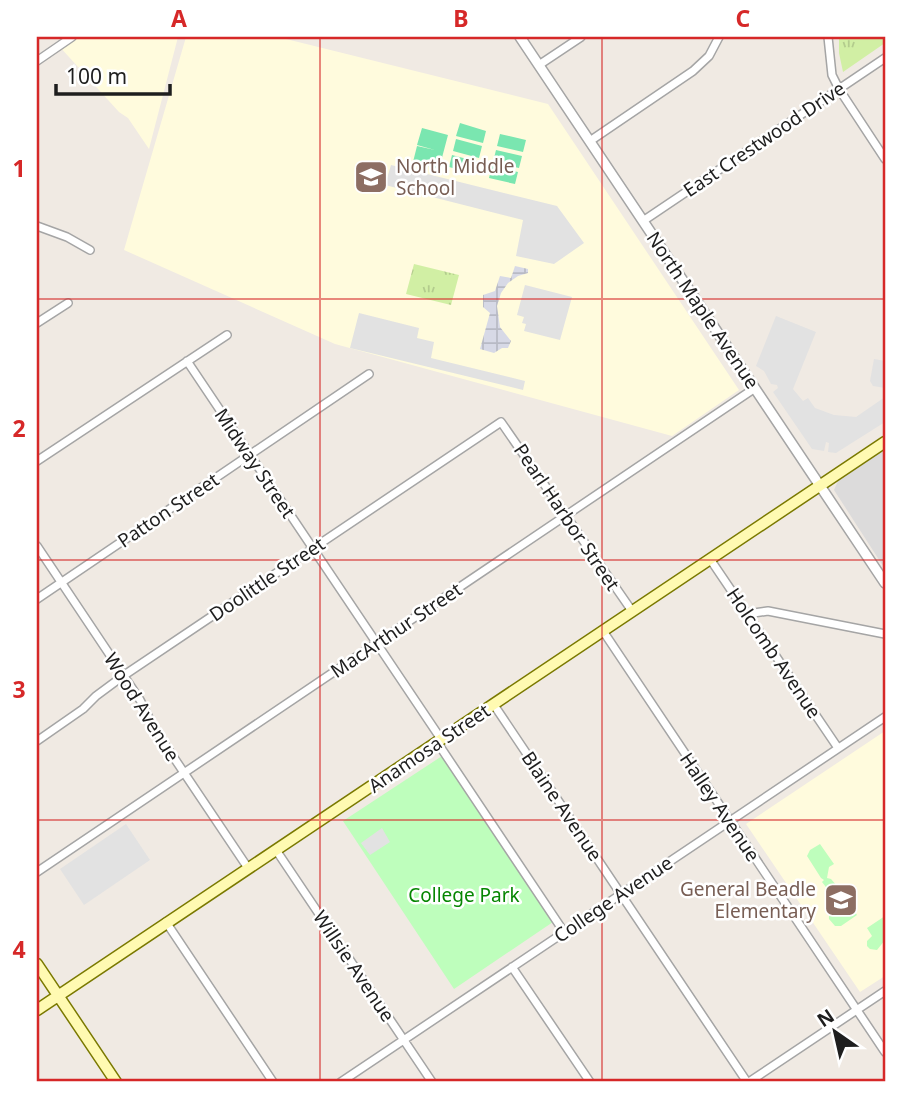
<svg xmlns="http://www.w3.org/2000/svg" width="922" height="1119" font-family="'Noto Sans',sans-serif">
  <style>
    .residential { fill: #dcdbdb }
    .education { fill: #fffbdd }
    .grass { fill: url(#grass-tufts) }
    .park { fill: #befebc }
    .pitch { fill: #7ae6b0 }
    .parking { fill: #e2e2e2 }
    .plaza { fill: url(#plaza-grid) }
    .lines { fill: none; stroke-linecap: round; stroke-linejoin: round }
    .minor-casing { stroke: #a5a5a5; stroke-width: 10 }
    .tertiary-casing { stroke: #a5a5a5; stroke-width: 12 }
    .secondary-casing { stroke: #7a7900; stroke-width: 13 }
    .minor { stroke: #fff; stroke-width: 7 }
    .tertiary { stroke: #fff; stroke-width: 9 }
    .secondary { stroke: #fffab2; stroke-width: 10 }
    .grid { fill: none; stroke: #d62828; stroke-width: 2; stroke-opacity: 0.55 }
    .labels { text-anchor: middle; stroke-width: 5; stroke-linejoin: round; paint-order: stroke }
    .street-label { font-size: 19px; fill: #1e1e1e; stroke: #fff }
    .education-label { font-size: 19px; fill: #785e54; stroke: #fff; text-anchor: start }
    .park-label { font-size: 19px; fill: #068602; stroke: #fff }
    .neatline { fill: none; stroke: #d62828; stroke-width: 2.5 }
    .grid-label { font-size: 23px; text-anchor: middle; font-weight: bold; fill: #d62828 }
  </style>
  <defs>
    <pattern id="grass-tufts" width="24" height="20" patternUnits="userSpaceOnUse" patternTransform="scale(1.75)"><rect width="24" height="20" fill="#d1efa4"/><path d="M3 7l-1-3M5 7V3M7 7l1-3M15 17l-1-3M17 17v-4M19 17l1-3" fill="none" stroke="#b3cc8d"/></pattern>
    <pattern id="plaza-grid" width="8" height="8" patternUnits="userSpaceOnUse" patternTransform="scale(1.75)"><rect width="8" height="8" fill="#d7d9e6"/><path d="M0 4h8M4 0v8" fill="none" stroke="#b8bac5"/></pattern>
  </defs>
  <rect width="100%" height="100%" fill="#f0eae3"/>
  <path class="residential" d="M885 449V569L834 490 838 481Z"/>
  <path class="education" d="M72 37H178L149 149 128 118 119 112 59 46Z
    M186 37H278L548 104 739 390 672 436 335 344 124 250Z
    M885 731V976L860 992 746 824Z"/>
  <path class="grass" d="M839 37H885V43L843 72 839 53Z
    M414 264 459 275 451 305 406 294Z"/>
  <path class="park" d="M442 756 553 922 454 989 343 821Z
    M820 844 834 864 829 867 827 878 831 879 837 886 829 891 822 882 824 880 821 878 807 856 810 850Z
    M846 900 857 915 841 926H835L829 919C828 908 838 905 846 900Z
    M885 916V940L877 950 870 949 867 946V941L872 936 867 928Z"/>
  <path class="pitch" d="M460 123 486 131 483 143 456 136Z
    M422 128 448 135 439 169 413 162 417 146 435 150 417 145Z
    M500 134 526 140 523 152 497 146Z
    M456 139 482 146 479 158 453 151Z
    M496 150 522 156 519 168 493 162Z
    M452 155 478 162 475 174 449 167Z
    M492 166 518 172 515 184 489 178Z"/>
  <path class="parking" d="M391 165 557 206 584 243 554 264 516 256 523 220 385 185Z
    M525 285 572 297 560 340 524 331 526 324 522 323 524 317 517 315Z
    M359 313 419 328 417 338 434 342 431 358 525 381 523 390 350 348Z
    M776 316 816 332 793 389 803 401 808 398 815 408 834 415 856 417 885 397V422L836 453 828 452 829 443 826 442 824 451 812 449 773 392 778 388 777 385 771 384 764 371 756 366Z
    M874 359 885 361V388L873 386 870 381Z
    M126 824 150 860 84 905 60 869Z
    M382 828 390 842 370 855 361 843Z"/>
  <path class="plaza" d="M515 266 528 269V273L518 276 508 283 501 293 497 306 500 327 511 341 508 348H502L494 353 480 349 490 313 483 307V295L495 291 500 276 511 278Z"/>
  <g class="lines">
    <g class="minor-casing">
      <path id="minor" d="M828 37 832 75 839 89 885 159
        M37 61 72 37
        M539 65 581 37
        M590 141 693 71 709 56 719 37
        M643 221 885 58
        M37 226 67 237 90 250
        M37 323 68 303
        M187 361 441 739
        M37 461 227 335
        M37 546 140 700 154 728 248 868
        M710 559 838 748
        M37 599 369 374
        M747 614 768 611 885 634
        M603 631 885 1052
        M494 705 747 1082
        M37 741 83 709 96 696 123 676 501 422 632 611
        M437 742 564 932
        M276 850 432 1082
        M37 872 755 388
        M166 922 273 1082
        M512 967 590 1082
        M341 1082 885 717
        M749 1082 885 991"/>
    </g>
    <g class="tertiary-casing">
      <path id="tertiary" d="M520 37 885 583"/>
    </g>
    <g class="secondary-casing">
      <path id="secondary" d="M37 964 116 1082
        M37 1010 885 442"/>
    </g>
    <use href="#minor" class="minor"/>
    <use href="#tertiary" class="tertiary"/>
    <use href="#secondary" class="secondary"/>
  </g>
  <path class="grid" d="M320 37V1082M602 37V1082M37 299H885M37 560H885M37 820H885"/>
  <defs>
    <g id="school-square" transform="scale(1.75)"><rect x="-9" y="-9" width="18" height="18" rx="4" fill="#8d6e63" stroke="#fff"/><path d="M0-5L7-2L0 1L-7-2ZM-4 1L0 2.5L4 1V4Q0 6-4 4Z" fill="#fff"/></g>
  </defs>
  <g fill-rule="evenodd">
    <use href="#school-square" x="371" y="177"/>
    <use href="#school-square" x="841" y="900"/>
  </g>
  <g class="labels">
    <g class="street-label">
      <text transform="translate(764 139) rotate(-34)" y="7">East Crestwood Drive</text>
      <text transform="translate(703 310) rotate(56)" y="7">North Maple Avenue</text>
      <text transform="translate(255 463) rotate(56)" y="7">Midway Street</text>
      <text transform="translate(168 510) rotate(-34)" y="7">Patton Street</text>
      <text transform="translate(567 517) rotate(56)" y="7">Pearl Harbor Street</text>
      <text transform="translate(267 579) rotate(-34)" y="7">Doolittle Street</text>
      <text transform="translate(396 630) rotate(-34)" y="7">MacArthur Street</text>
      <text transform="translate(774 653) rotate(56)" y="7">Holcomb Avenue</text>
      <text transform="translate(142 707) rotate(58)" y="7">Wood Avenue</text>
      <text transform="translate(429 748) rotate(-34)" y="7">Anamosa Street</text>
      <text transform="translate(562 806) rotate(56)" y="7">Blaine Avenue</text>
      <text transform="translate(720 807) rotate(56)" y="7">Halley Avenue</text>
      <text transform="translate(613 899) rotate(-34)" y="7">College Avenue</text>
      <text transform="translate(354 966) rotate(56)" y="7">Willsie Avenue</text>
    </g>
    <g class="education-label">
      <text x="396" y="173">North Middle<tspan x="396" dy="22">School</tspan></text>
      <text x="816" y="896" text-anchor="end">General Beadle<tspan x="816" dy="22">Elementary</tspan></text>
    </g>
    <g class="park-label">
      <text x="464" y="902">College Park</text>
    </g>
  </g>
  <rect width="922" height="1119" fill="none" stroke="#ffffff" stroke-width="77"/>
  <g transform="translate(835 1032) rotate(326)" stroke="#ffffff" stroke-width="5" paint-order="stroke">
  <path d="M0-5L12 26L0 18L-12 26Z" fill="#1e1e1e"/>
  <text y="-10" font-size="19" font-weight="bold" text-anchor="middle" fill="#1e1e1e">N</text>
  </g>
  <path d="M56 84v10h114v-10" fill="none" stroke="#1e1e1e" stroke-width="3.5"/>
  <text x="66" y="84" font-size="21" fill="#1e1e1e" stroke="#ffffff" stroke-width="5" paint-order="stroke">100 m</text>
  <rect x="38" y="38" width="846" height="1042" class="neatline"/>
  <g class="grid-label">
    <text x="179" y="27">A</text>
    <text x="461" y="27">B</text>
    <text x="743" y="27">C</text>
    <text x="19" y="177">1</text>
    <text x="19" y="437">2</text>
    <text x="19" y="698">3</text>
    <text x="19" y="958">4</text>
  </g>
</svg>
